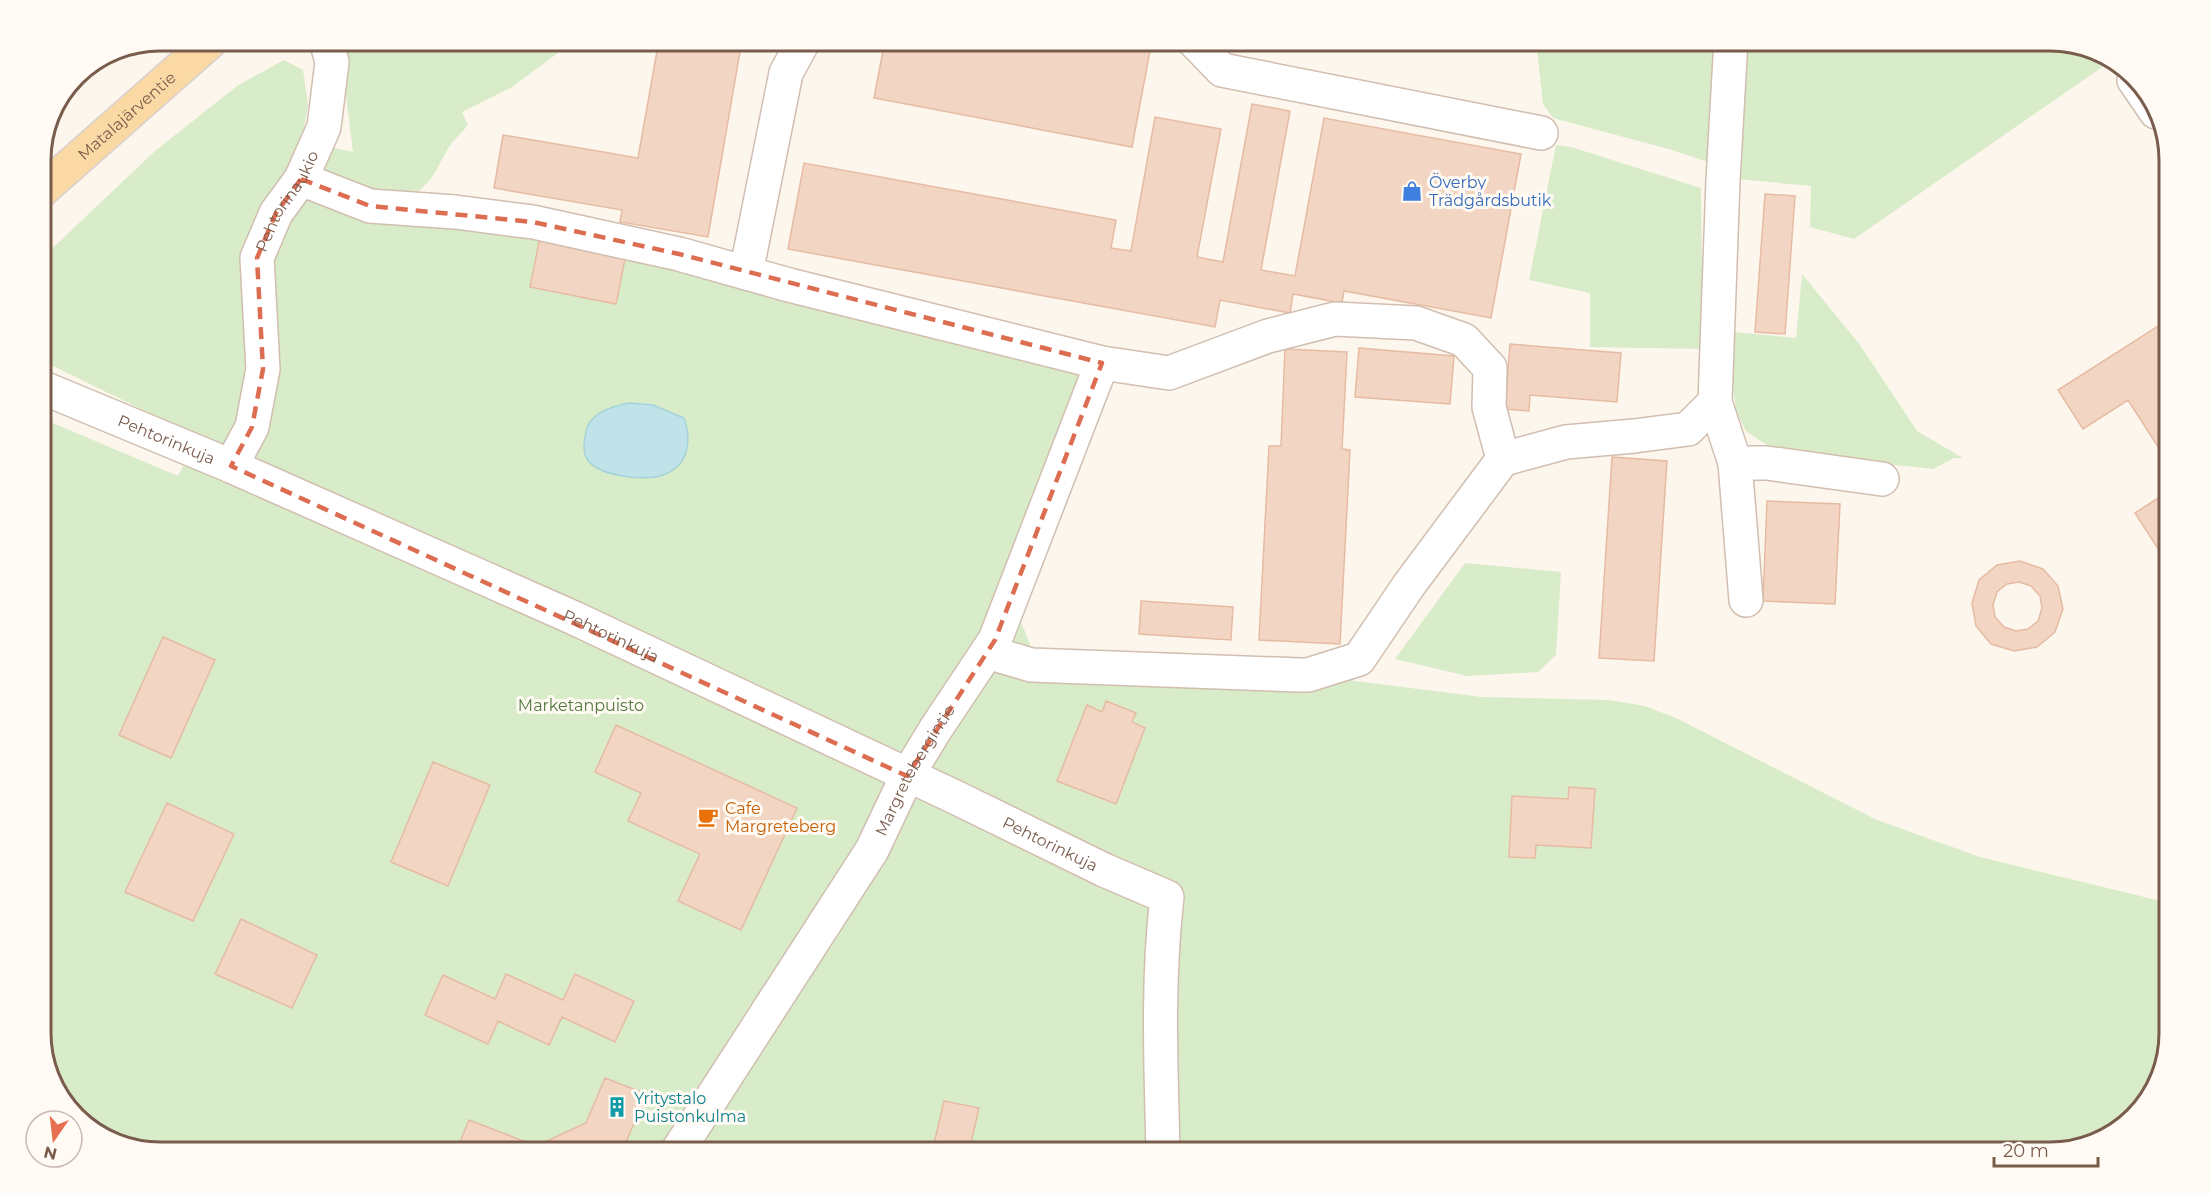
<svg xmlns="http://www.w3.org/2000/svg" width="2210" height="1193" font-family="Montserrat,sans-serif">
  <style>
    .green { fill: #d8ecc9 }
    .water { fill: #bfe3e8; stroke: #a5d3da; stroke-width: 1.5 }
    .building { fill: #f3d5c3; stroke: #e6bba3; stroke-width: 1.5; fill-rule: evenodd }
    .lines { fill: none; stroke-linecap: round; stroke-linejoin: round }
    .minor-casing { stroke: #d1beb0; stroke-width: 36 }
    .major-casing { stroke: #dad1cd; stroke-width: 36 }
    .minor { stroke: #fff; stroke-width: 33 }
    .major { stroke: #fbd9a5; stroke-width: 33 }
    .marked { fill: none; stroke: #dc6d51; stroke-width: 4.5; stroke-dasharray: 12 8; stroke-linejoin: round }
    .labels { text-anchor: middle; stroke-width: 6; stroke-linejoin: round; paint-order: stroke }
    .street-label { font-size: 16px; fill: #7a5c4d; stroke: #fffaf3 }
    .shop-label { font-size: 16px; fill: #366cbe; stroke: #fffaf3; text-anchor: start }
    .park-label { font-size: 16px; fill: #537a41; stroke: #fffaf3 }
    .food-label { font-size: 16px; fill: #c56008; stroke: #fffaf3; text-anchor: start }
    .culture-label { font-size: 16px; fill: #0d838f; stroke: #fffaf3; text-anchor: start }
    .rim { fill: none; stroke: #7a5c4d; stroke-width: 3 }
  </style>
  <rect width="100%" height="100%" fill="#fdf6ec"/>
  <path class="green" d="M349 41H574L512 87 462 112 468 125C461 134 451 142 446 152 434 173 433 183 409 197L1126 350 1045 546 1021 622 1032 649 1296 667 1355 681 1482 697 1609 700 1645 706 1676 718 1877 820 1980 857 2169 903V1033L2157 1086 2116 1133 2050 1152H160L107 1140 61 1100 41 1041V418L178 476 198 437 41 360V259L155 151 237 86 284 60 303 70 308 105 302 141 353 152 346 96 344 48Z
    M1536 41H1715L1711 163 1672 150 1553 118 1543 104Z
    M1746 41H2050L2098 52 2108 63 1854 239 1810 227 1811 186 1737 179Z
    M1556 145 1571 147 1701 188 1703 349 1590 347V293L1529 280Z
    M1802 274 1860 345 1917 431 1963 458H1954L1933 469 1800 455 1768 446 1746 431 1736 411 1732 378 1735 332 1796 338Z
    M1465 563 1561 572 1556 655 1538 672 1467 676 1395 659Z"/>
  <path class="water" d="M629 403 653 405 684 418C692 440 689 466 663 475 646 482 597 476 587 459 582 451 584 440 586 432 589 413 613 406 629 403Z"/>
  <path class="building" d="M659 40H742L708 237 620 222 622 210 494 188 503 135 638 158Z
    M885 40H1152L1132 147 874 98Z
    M1252 104 1290 111 1261 270 1295 276 1324 118 1521 154 1491 318 1344 291 1342 303 1293 294 1290 313 1220 300 1215 327 788 249 804 163 1116 220 1111 248 1131 251 1155 117 1221 129 1197 257 1223 262Z
    M1765 194 1795 196 1785 334 1755 332Z
    M540 237 626 254 616 304 530 287Z
    M2169 319V464L2128 400 2083 429 2058 390Z
    M1510 344 1621 353 1617 402 1530 395 1529 411 1505 409Z
    M1359 348 1454 356 1450 404 1355 397Z
    M1285 349 1347 352 1342 449 1350 450 1340 644 1259 640 1269 446H1281Z
    M1612 457 1667 461 1654 661 1599 658Z
    M2169 491V559L2166 561 2135 513Z
    M1767 501 1840 504 1835 604 1763 601Z
    M2020 561 2043 569 2058 586 2063 609 2055 632 2037 647 2014 651 1991 644 1976 626 1972 603 1979 580 1997 565ZM2019 582 2031 586 2040 596 2042 608 2038 621 2028 629 2016 631 2004 627 1995 617 1993 605 1997 592 2007 584Z
    M1141 601 1233 607 1231 640 1139 634Z
    M163 637 215 660 171 758 119 735Z
    M1106 701 1136 713 1132 722 1145 728 1116 804 1057 781 1087 705 1102 712Z
    M616 725 797 808 741 930 678 901 700 854 628 821 641 793 595 772Z
    M433 762 490 785 448 886 391 862Z
    M1569 787 1595 789 1591 848 1536 845 1535 858 1509 857 1512 796 1568 799Z
    M167 803 234 834 193 921 125 892Z
    M241 919 317 955 292 1008 215 974Z
    M506 974 563 1000 575 974 634 1001 615 1042 562 1017 549 1045 498 1021 488 1044 425 1015 443 975 495 999Z
    M605 1078 646 1094 622 1152H456L469 1120 536 1146 586 1123Z
    M944 1101 979 1108 969 1152H956L933 1148Z"/>
  <g class="lines">
    <g class="minor-casing">
      <g id="minor">
        <path d="M1193 40 1222 70 1541 133"/>
        <path d="M2134 80 2156 112"/>
        <path d="M301 179 370 206 455 212 533 222 679 254 789 285 1102 363 1169 373 1268 336 1335 319 1416 323 1464 340 1490 368 1489 407 1503 459 1566 442 1634 436 1688 429 1715 402 1723 180 1731 40"/>
        <path d="M746 273 786 73 804 40"/>
        <path id="s1" d="M41 387 231 466 574 618 957 798 1104 870 1167 897C1157 982 1161 1067 1163 1152"/>
        <path d="M1715 402 1735 463H1767L1882 479"/>
        <path d="M1735 463 1746 600"/>
        <path id="s2" d="M231 466 252 427 263 369 257 258 276 213 301 179 324 127 332 62 326 40"/>
        <path d="M987 652 1031 665 1300 675H1308L1359 659 1409 585 1503 459"/>
        <path id="s3" d="M677 1152 872 850 907 776 935 730 995 640 1102 363"/>
      </g>
    </g>
    <g class="major-casing">
      <g id="major">
        <path id="s4" d="M41 191 212 40"/>
      </g>
    </g>
    <use href="#minor" class="minor"/>
    <use href="#major" class="major"/>
  </g>
  <path class="marked" d="M301 179 370 206 533 222 679 254 1102 363 995 640 907 776 231 466 252 427 263 369 257 258 276 213Z"/>
  <defs>
    <g id="shop-bare" transform="scale(1.62)"><path d="M-5-2.5h2.3a2.7 3.5 0 0 1 5.4 0H5L5.5 6h-11ZM-1.5-2.5h3a1.5 2.3 0 0 0-3 0Z" fill="#3f7fe0" stroke="#fffaf3" stroke-width="2.5" paint-order="stroke"/></g>
    <g id="cafe-bare" transform="scale(1.62)"><path d="M-5.5-4.5H6V0H3Q3 3.5 0 3.5H-2.5Q-5.5 3.5-5.5 0ZM3-3.2v2h1.7v-2ZM-6 4.5H4V6H-6Z" fill="#e8710a" stroke="#fffaf3" stroke-width="2.5" paint-order="stroke"/></g>
    <g id="building-bare" transform="scale(1.62)"><path d="M-4-6H4V6H1V3H-1V6H-4ZM-2.5-4.3h1.7v1.8h-1.7ZM.8-4.3h1.7v1.8H.8ZM-2.5-1h1.7V.8h-1.7ZM.8-1h1.7V.8H.8Z" fill="#0f9aa8" stroke="#fffaf3" stroke-width="2.5" paint-order="stroke"/></g>
  </defs>
  <g fill-rule="evenodd">
    <use href="#shop-bare" x="1412" y="191"/>
    <use href="#cafe-bare" x="708" y="817"/>
    <use href="#building-bare" x="617" y="1107"/>
  </g>
  <g class="labels">
    <g class="street-label">
      <text dy="6" stroke="none"><textPath href="#s4" startOffset="114">Matalajärventie</textPath></text>
      <text dy="6" stroke="none"><textPath href="#s2" startOffset="279">Pehtorinaukio</textPath></text>
      <text dy="6" stroke="none"><textPath href="#s1" startOffset="136">Pehtorinkuja</textPath></text>
      <text dy="6" stroke="none"><textPath href="#s1" startOffset="622">Pehtorinkuja</textPath></text>
      <text dy="6" stroke="none"><textPath href="#s3" startOffset="450">Margretebergintie</textPath></text>
      <text dy="6" stroke="none"><textPath href="#s1" startOffset="1108">Pehtorinkuja</textPath></text>
    </g>
    <g class="shop-label">
      <text x="1429" y="188">Överby<tspan x="1429" dy="18">Trädgårdsbutik</tspan></text>
    </g>
    <g class="park-label">
      <text x="581" y="711">Marketanpuisto</text>
    </g>
    <g class="food-label">
      <text x="725" y="814">Cafe<tspan x="725" dy="18">Margreteberg</tspan></text>
    </g>
    <g class="culture-label">
      <text x="634" y="1104">Yritystalo<tspan x="634" dy="18">Puistonkulma</tspan></text>
    </g>
  </g>
  <path d="M0 0H2210V1193H0ZM160 51H2050A109 109 0 0 1 2159 160V1033A109 109 0 0 1 2050 1142H160A109 109 0 0 1 51 1033V160A109 109 0 0 1 160 51Z" fill="#fffaf3" fill-rule="evenodd"/>
  <path class="rim" d="M160 51H2050A109 109 0 0 1 2159 160V1033A109 109 0 0 1 2050 1142H160A109 109 0 0 1 51 1033V160A109 109 0 0 1 160 51Z"/>
  <g transform="translate(54 1139) rotate(194)"><circle r="28" fill="#fffaf3" stroke="#cabbb1" stroke-width="1.5"/>
  <path d="M0-4.5L10 22L0 15L-10 22Z" fill="#e76f51"/>
  <text y="-9" font-size="16" font-weight="bold" text-anchor="middle" fill="#7a5c4d">N</text>
  </g>
  <path d="M1994 1157v9h104v-9" fill="none" stroke="#7a5c4d" stroke-width="3"/>
  <text x="2003" y="1157" font-size="18" fill="#7a5c4d" stroke="#fffaf3" stroke-width="4.5" paint-order="stroke">20 m</text>
</svg>
